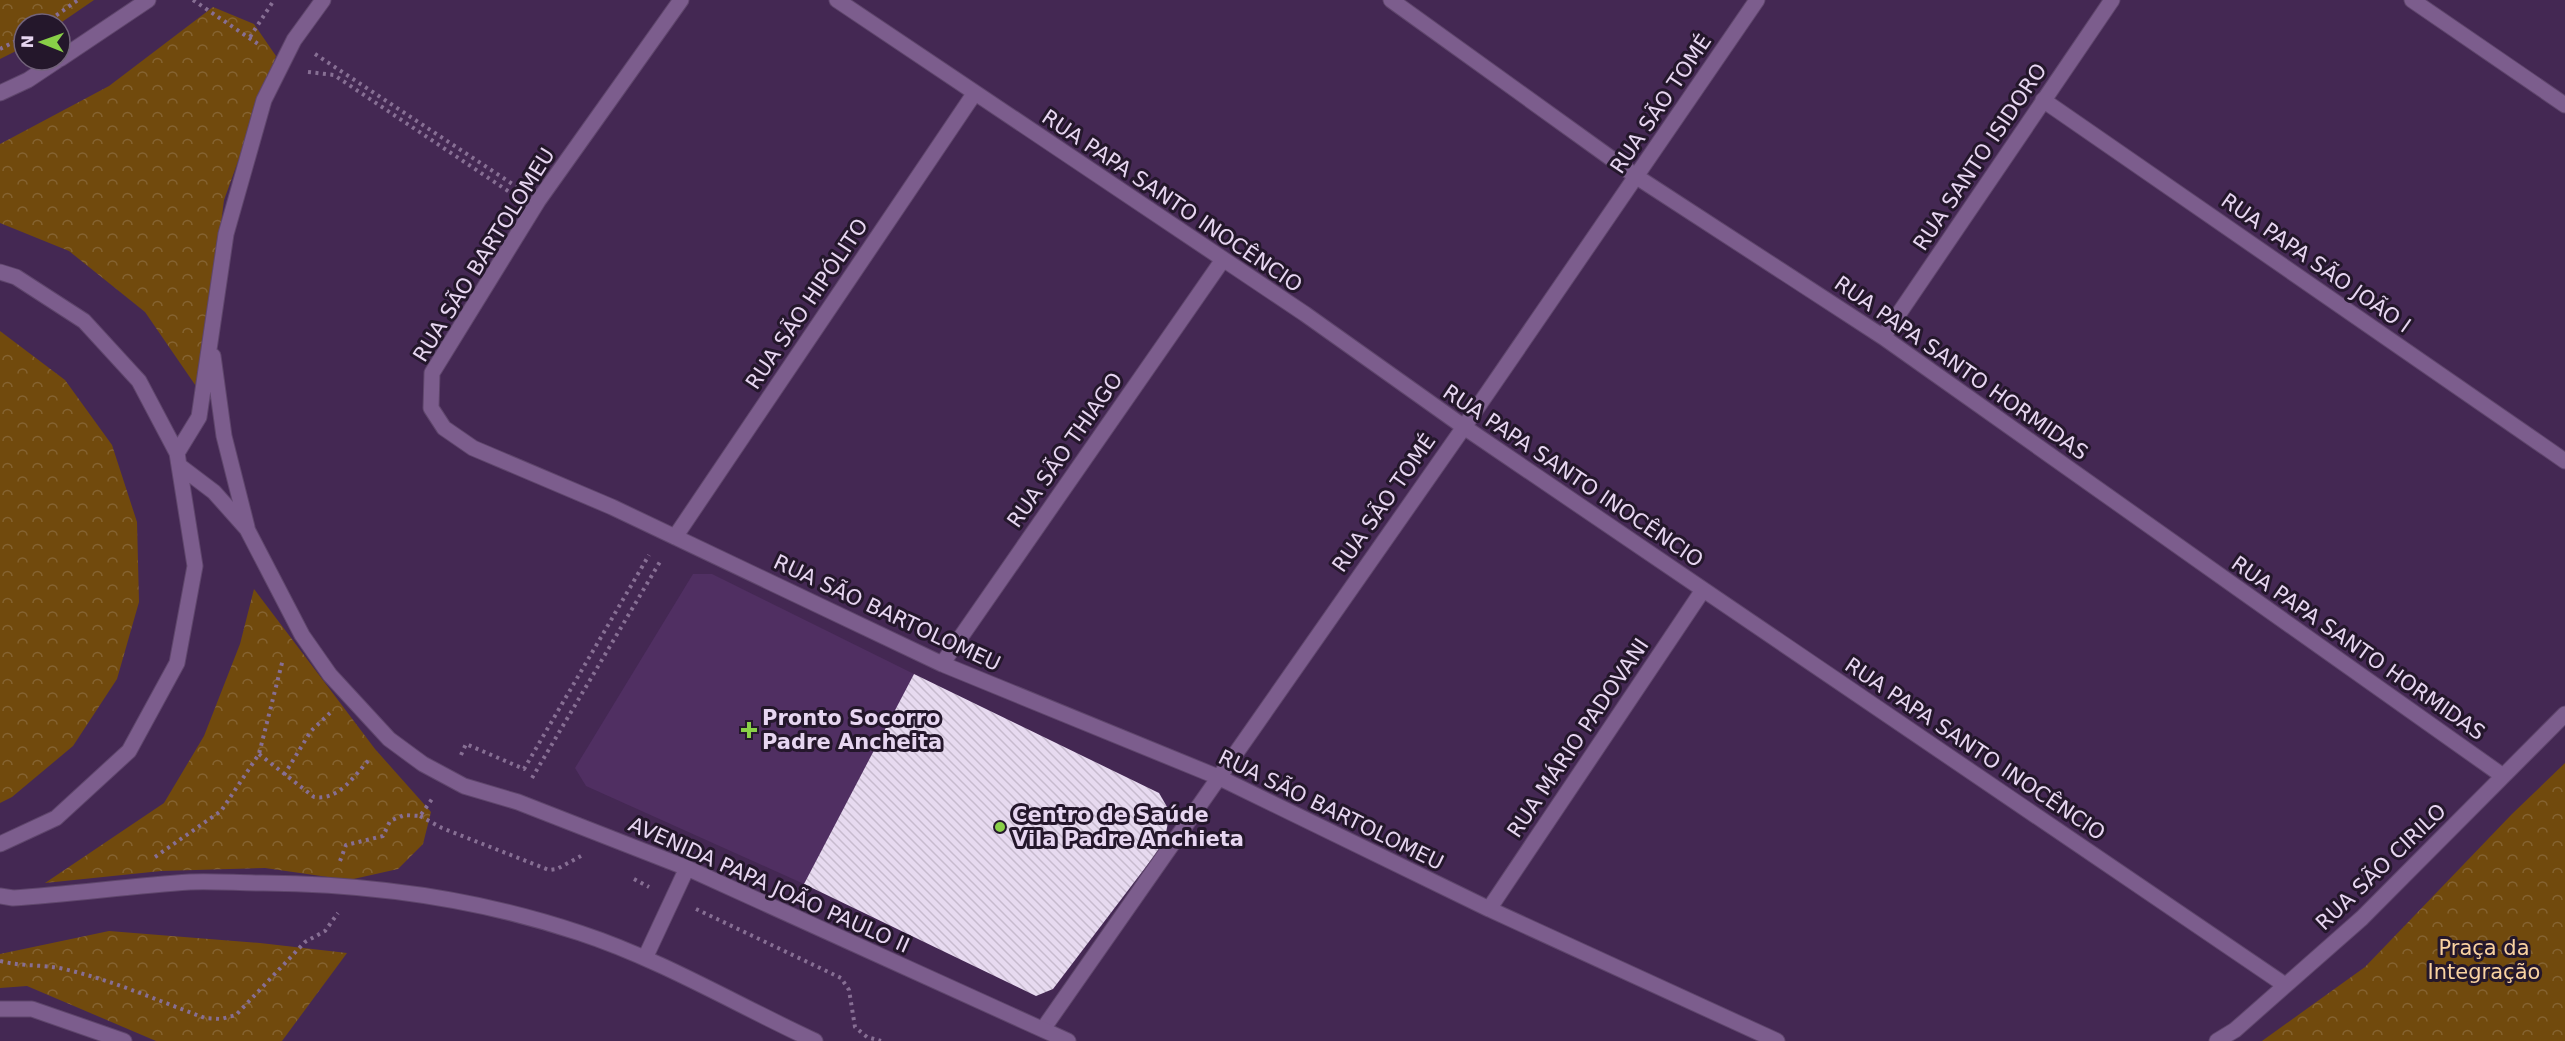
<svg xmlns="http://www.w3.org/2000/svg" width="2565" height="1041" font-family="'DejaVu Sans',sans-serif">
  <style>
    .built { fill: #502f62 }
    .park { fill: url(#park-crowns) }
    .building { fill: url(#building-back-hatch) }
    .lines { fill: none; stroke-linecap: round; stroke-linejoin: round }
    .street-casing { stroke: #5f466c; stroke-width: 17 }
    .secondary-casing { stroke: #5f466c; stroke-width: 17 }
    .path { stroke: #876f94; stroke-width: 4; stroke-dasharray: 3 4.5; stroke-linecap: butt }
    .street { stroke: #7c5d8d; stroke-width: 15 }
    .secondary { stroke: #7c5d8d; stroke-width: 15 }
    .poi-dot { fill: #89cf48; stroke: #24172b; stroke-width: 2 }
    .labels { text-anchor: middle; stroke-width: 6; stroke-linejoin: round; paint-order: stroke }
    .street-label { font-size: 21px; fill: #e7d6f1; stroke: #24172b }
    .poi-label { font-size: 21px; font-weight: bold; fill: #e7d6f1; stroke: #24172b; text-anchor: start }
    .park-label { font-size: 21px; fill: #f9d2a1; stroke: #24172b }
  </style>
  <defs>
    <pattern id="park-crowns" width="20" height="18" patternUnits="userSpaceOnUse" patternTransform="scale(1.5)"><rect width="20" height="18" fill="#714a0d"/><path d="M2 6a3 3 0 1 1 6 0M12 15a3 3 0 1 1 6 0" fill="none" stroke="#856331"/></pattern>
    <pattern id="building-back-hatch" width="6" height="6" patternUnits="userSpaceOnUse" patternTransform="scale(1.5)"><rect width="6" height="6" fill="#e7daf0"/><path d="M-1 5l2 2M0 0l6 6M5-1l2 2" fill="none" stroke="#c7bbce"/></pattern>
  </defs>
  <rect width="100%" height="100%" fill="#442853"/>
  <path class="built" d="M693 574H712L914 674 804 884 586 786 575 768Z"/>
  <path class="park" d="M0 0H94L59 24H24V47L0 59Z
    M213 7 254 24 276 56 224 200 200 392 145 312 69 251 0 223V144L109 86Z
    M0 331 65 380 112 445 137 522 139 602 117 679 73 746 12 797 0 803Z
    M254 589 375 749 431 812 423 844 398 869 349 880 265 868 161 871 45 883 164 803 204 736 240 644Z
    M2565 763V1041H2262L2365 967 2512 814Z
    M109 931 260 943 347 953 282 1041H156L27 986 0 988V954Z"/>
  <path class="building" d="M914 674 1159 793 1170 812 1164 843 1053 989 1036 996 804 884Z"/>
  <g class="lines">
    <g class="street-casing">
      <path id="street" d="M681 0 538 201 432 373 431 408 444 428 473 448 612 507 942 664 1218 777 1489 909 1777 1041
        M837 0 1305 314 1464 427 2285 985
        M1391 0 1637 177 1883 337 2503 776
        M2412 0 2565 105
        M2043 100 2565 461
        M1883 337 2112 0
        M675 537 974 94
        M942 664 1222 261
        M1489 909 1703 590
        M0 1009H32L124 1041
        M1043 1029 1464 427 1757 0
        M2217 1041 2235 1030 2362 918 2565 714"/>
    </g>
    <g class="secondary-casing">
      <path id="secondary" d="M60 59 148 0
        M0 93 28 80 58 60
        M0 272 16 277 84 321 139 381 177 453 195 566 177 663 129 751 56 818 0 844
        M213 356 224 436 247 527
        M177 453 199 417 226 234 264 100 294 40 323 0
        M181 467 214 492 247 529 302 635 330 675 389 739 423 764 464 786 518 802 687 868 1068 1041
        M0 896 13 898C72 894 131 886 190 882 214 881 238 883 263 883 372 884 476 898 580 933 662 960 737 1005 815 1041
        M645 958 687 868"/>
    </g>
    <path class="path" d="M193 0 261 46
      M44 24 78 0
      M250 37 274 0
      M0 49 24 37
      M315 54 517 187
      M308 72 334 75 511 193
      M259 754 314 797C340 801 354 775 371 758
      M461 755 466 744 524 769 649 555
      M284 775 311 731 330 713
      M532 778 661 560
      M420 816 442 828 549 870 557 869 581 856
      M155 857 221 811 259 754 283 659
      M340 861 346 845 383 836 390 821 404 815 420 816 432 799
      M634 879 649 887
      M696 909 841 978 849 990 855 1027 867 1037 881 1041
      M0 961C24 967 42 964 64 969 112 980 159 1001 205 1018L221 1019 236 1015 305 942 325 931 338 913"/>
    <use href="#street" class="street"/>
    <use href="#secondary" class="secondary"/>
  </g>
  <g class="poi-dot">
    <path d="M746 721h6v6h6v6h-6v6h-6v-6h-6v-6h6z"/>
    <circle cx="1000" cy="827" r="6"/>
  </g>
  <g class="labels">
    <g class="street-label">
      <text transform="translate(1661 104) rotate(-56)" y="7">RUA SÃO TOMÉ</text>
      <text transform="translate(1980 157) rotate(-56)" y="7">RUA SANTO ISIDORO</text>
      <text transform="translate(1172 201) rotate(34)" y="7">RUA PAPA SANTO INOCÊNCIO</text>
      <text transform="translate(484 255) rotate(-58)" y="7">RUA SÃO BARTOLOMEU</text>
      <text transform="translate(2316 263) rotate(35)" y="7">RUA PAPA SÃO JOÃO I</text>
      <text transform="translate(807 304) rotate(-56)" y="7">RUA SÃO HIPÓLITO</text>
      <text transform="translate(1961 368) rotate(35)" y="7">RUA PAPA SANTO HORMIDAS</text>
      <text transform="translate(1065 450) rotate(-55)" y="7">RUA SÃO THIAGO</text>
      <text transform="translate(1573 476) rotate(34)" y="7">RUA PAPA SANTO INOCÊNCIO</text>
      <text transform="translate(1384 503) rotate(-55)" y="7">RUA SÃO TOMÉ</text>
      <text transform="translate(887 613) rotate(25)" y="7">RUA SÃO BARTOLOMEU</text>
      <text transform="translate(2358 648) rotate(35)" y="7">RUA PAPA SANTO HORMIDAS</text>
      <text transform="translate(1578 738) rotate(-56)" y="7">RUA MÁRIO PADOVANI</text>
      <text transform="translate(1975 749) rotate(34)" y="7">RUA PAPA SANTO INOCÊNCIO</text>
      <text transform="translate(1331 810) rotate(26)" y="7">RUA SÃO BARTOLOMEU</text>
      <text transform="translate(2381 867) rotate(-44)" y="7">RUA SÃO CIRILO</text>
      <text transform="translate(769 885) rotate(24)" y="7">AVENIDA PAPA JOÃO PAULO II</text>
    </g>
    <g class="poi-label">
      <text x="762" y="725">Pronto Socorro<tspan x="762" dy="24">Padre Ancheita</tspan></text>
      <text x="1012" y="822">Centro de Saúde<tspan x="1012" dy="24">Vila Padre Anchieta</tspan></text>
    </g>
    <g class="park-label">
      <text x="2484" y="955">Praça da<tspan x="2484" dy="24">Integração</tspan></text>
    </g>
  </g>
  <g transform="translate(42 42) rotate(271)"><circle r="28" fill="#24172b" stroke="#72637a" stroke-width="1.5"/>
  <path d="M0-4.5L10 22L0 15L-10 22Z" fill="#89cf48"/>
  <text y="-9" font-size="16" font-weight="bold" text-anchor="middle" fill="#e7d6f1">N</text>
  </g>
</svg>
